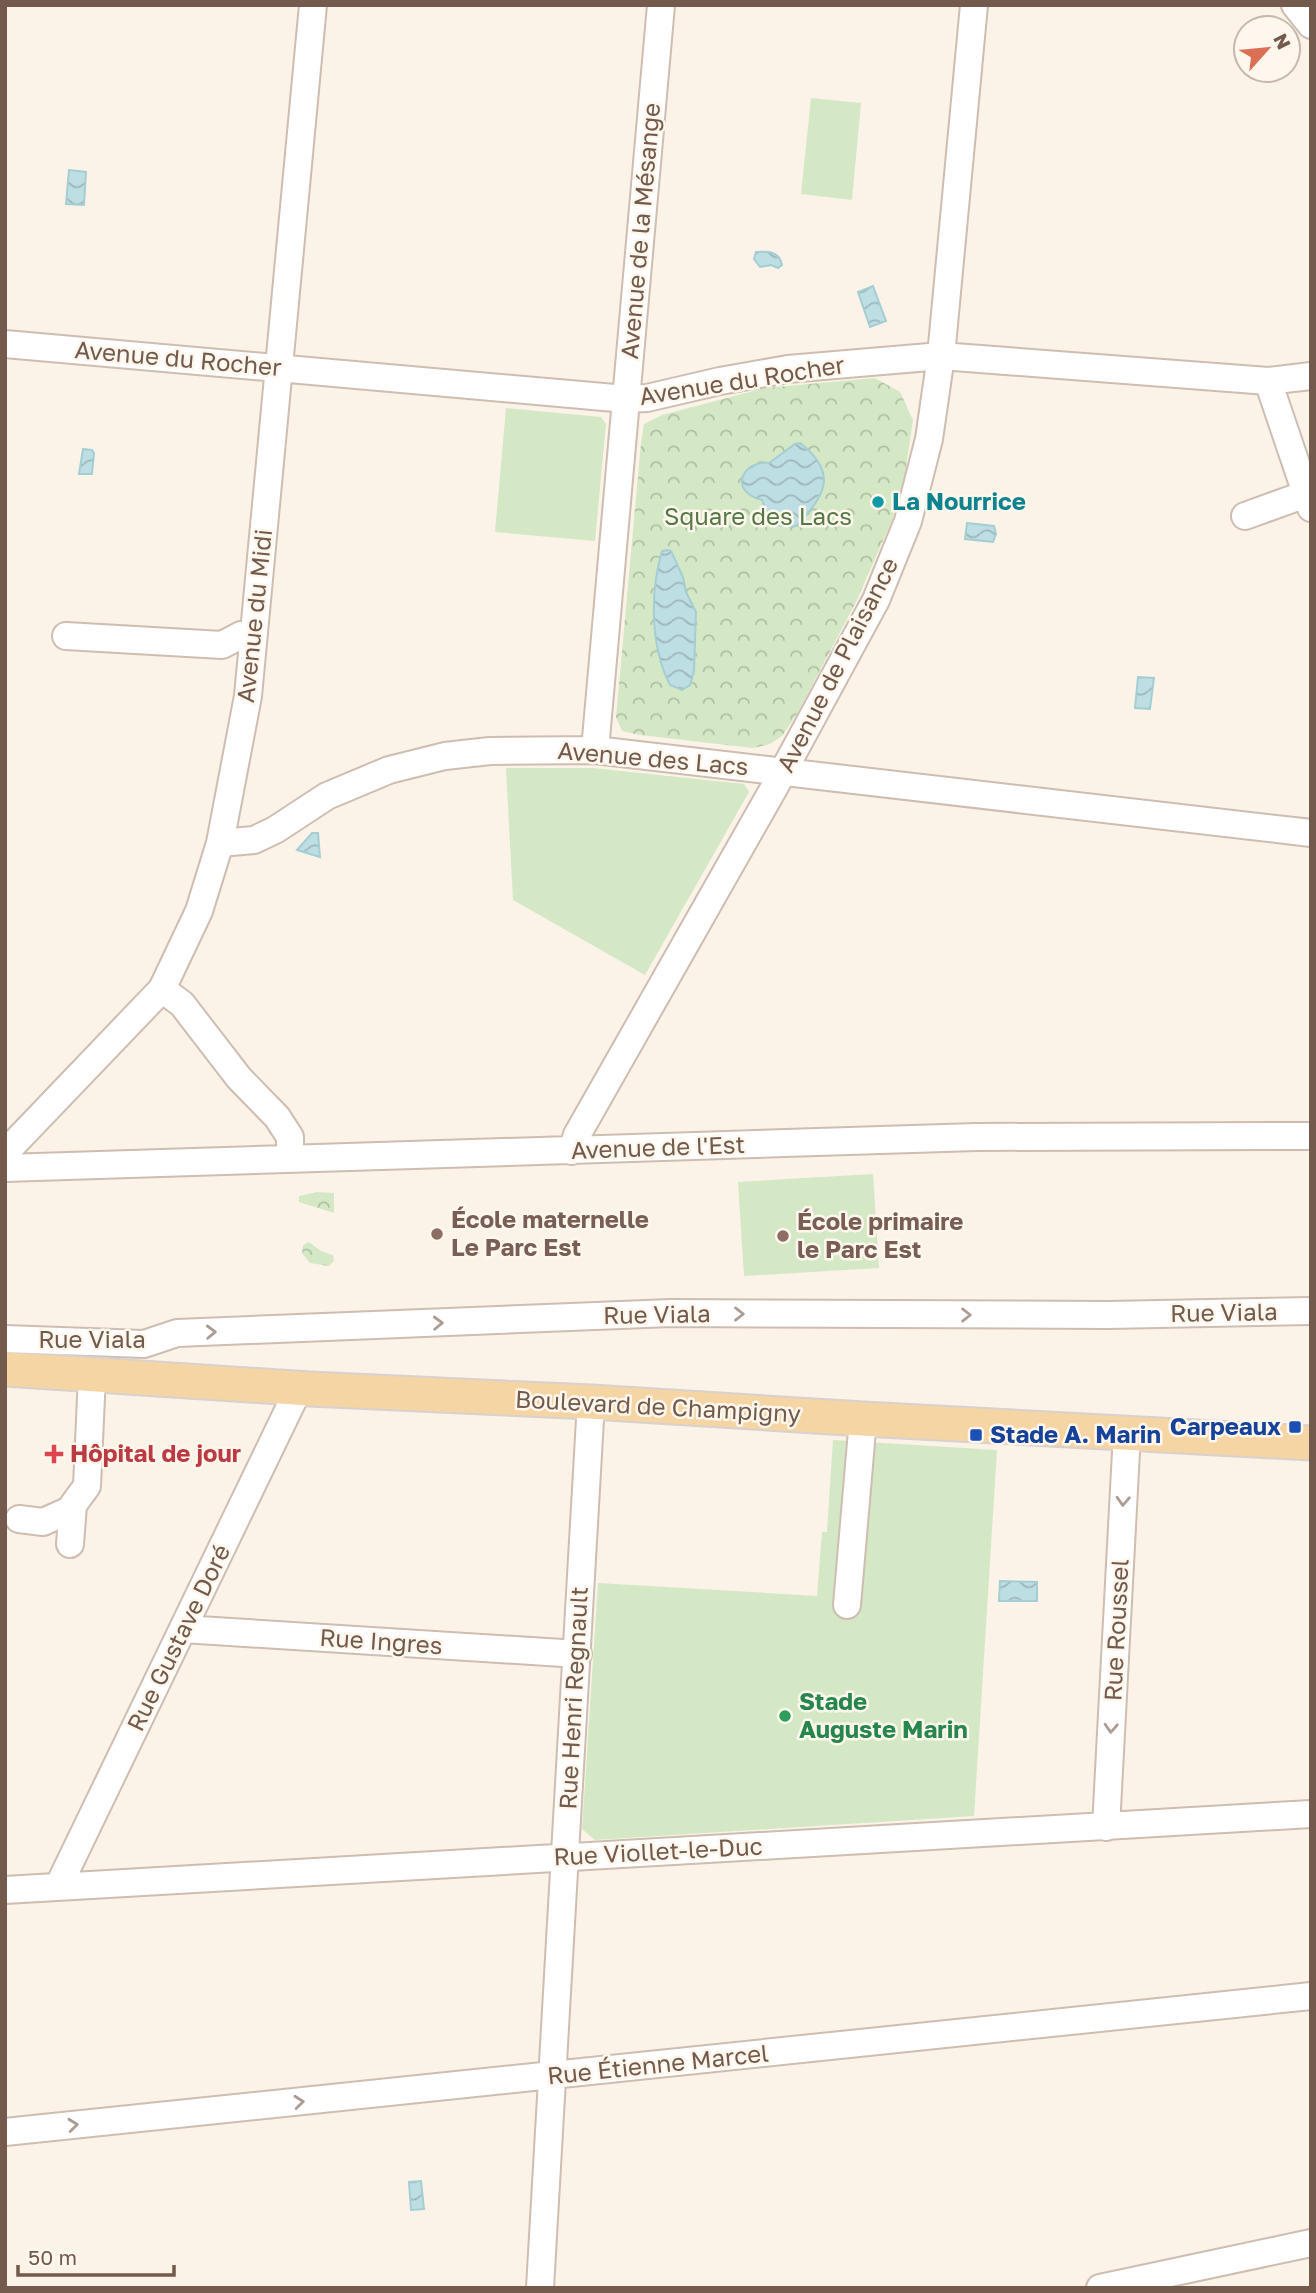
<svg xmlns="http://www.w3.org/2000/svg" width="1316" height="2293" font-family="'Golos Text',sans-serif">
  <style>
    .park { fill: url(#park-crowns) }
    .garden { fill: #d4e8c6 }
    .water { fill: url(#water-waves); stroke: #a4ced4; stroke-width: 2 }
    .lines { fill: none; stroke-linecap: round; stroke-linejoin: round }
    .minor-casing { stroke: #cebdb1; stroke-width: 30 }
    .major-casing { stroke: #d8d1cd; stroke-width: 37 }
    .minor { stroke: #fff; stroke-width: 26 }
    .major { stroke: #f5d5a4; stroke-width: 33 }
    .oneway { stroke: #ab9c94 }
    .culture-dot { fill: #0f9aa8; stroke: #fef7ed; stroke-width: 2.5 }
    .education-dot { fill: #8d6e63; stroke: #fef7ed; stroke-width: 2.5 }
    .transit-dot { fill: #1a4fb4; stroke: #fef7ed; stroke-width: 2.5 }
    .health-dot { fill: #e0444e; stroke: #fef7ed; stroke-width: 2.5 }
    .leisure-dot { fill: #2e9e5b; stroke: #fef7ed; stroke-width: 2.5 }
    .labels { text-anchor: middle; stroke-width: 5; stroke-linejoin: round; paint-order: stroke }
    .street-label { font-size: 24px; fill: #735a4d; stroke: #fef7ed }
    .culture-label { font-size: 24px; font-weight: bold; fill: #0d838f; stroke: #fef7ed; text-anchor: start }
    .park-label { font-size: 24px; fill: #557846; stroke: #fef7ed }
    .education-label { font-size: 24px; font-weight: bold; fill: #785e54; stroke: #fef7ed; text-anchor: start }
    .transit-label { font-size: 24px; font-weight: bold; fill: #164399; stroke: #fef7ed; text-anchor: end }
    .health-label { font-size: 24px; font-weight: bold; fill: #be3a42; stroke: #fef7ed; text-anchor: start }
    .leisure-label { font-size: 24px; font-weight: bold; fill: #27864d; stroke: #fef7ed; text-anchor: start }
  </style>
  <defs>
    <pattern id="park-crowns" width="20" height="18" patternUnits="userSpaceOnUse" patternTransform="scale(1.75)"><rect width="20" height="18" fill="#d4e8c6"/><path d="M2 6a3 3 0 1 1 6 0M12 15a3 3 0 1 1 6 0" fill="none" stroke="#b0bfa3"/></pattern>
    <pattern id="water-waves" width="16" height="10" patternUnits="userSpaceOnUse" patternTransform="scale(1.75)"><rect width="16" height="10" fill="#bddee3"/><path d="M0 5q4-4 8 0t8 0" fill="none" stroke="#9eb7ba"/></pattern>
  </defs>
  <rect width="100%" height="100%" fill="#fbf3e7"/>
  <path class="park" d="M875 378 900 392 913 420 905 474 892 520 857 600 797 714 782 736 770 744 753 748 640 735 622 731 616 717 641 443 644 424 662 415 765 388Z
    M317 1192 334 1193V1213L299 1202V1196Z
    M309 1242 321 1251 333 1255 334 1261 329 1266 310 1263 302 1253 303 1245Z"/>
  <path class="garden" d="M811 98 861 103 852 200 801 194Z
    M506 408 601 417 606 424 595 541 495 532Z
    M506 768H593L744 784 749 792 645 975 513 900Z
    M873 1174 879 1268 744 1276 738 1182Z
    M833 1440 997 1450 974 1816 595 1840 582 1829 598 1583 817 1596 822 1532H827Z"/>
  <path class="water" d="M69 170 86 172 84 205 66 204Z
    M756 252C769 251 779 251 782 265L778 268 771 265 760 267 754 259Z
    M873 286 886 321 870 327 858 292Z
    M800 443C839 473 825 497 796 526 771 529 770 520 762 500 725 490 746 459 769 463L795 444Z
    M83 449 92 450 94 453 92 474H79Z
    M967 523 994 526 996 534 993 542 965 539Z
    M667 550 671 551 683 577 686 592 696 612 694 671 690 685 682 690 670 685C650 646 650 592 662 551Z
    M1138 677 1154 678 1150 709 1135 708Z
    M312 833H318L320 857 297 850Z
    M1000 1581 1037 1582V1601H999Z
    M421 2181 424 2209 411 2210 409 2182Z"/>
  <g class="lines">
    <g class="minor-casing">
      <path id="minor" d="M1295 5 1311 25
        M5 344 626 399 647 398 720 381 788 369 941 356 1268 381 1311 376
        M1268 381 1311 508
        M1245 516 1306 494
        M66 636 222 645 241 635 254 634
        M595 750 661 5
        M220 843 254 840 275 830 327 796 389 770 445 756 490 751 595 750 1311 833
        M162 989 182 1004 239 1078 277 1117 290 1137V1159
        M572 1151 577 1135 774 788 876 600 908 521 929 439 941 356 974 5
        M5 1153 162 989 199 911 220 843 248 696 313 5
        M5 1168 976 1137 1311 1136
        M5 1339 144 1344 177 1333 671 1313 1108 1315 1311 1311
        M19 1519 43 1522 72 1509
        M70 1544 73 1505 87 1486 92 1375
        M847 1605 863 1419
        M183 1629 578 1654
        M1106 1827 1127 1433
        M58 1887 299 1388
        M5 1890 1311 1814
        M5 2132 1311 1996
        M540 2288 591 1402
        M1100 2288 1311 2243"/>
    </g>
    <g class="major-casing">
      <path id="major" d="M5 1369 310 1389 591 1402 863 1419 1311 1443"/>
    </g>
    <use href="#minor" class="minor"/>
    <use href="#major" class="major"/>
  </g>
  <defs><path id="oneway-chevron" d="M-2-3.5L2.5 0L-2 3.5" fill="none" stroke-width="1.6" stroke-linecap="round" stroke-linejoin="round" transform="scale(1.75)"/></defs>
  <g class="oneway">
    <use href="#oneway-chevron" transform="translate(739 1314)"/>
    <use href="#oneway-chevron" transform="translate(966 1315)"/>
    <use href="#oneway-chevron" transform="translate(438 1323) rotate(-2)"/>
    <use href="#oneway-chevron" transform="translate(211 1332) rotate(-2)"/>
    <use href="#oneway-chevron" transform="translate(1123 1501) rotate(93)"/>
    <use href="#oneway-chevron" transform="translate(1111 1728) rotate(93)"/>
    <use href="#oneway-chevron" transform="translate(299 2102) rotate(-6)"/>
    <use href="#oneway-chevron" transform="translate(73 2125) rotate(-6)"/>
  </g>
  <circle class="culture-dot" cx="878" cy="502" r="7"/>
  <g class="education-dot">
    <circle cx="437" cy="1234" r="7"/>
    <circle cx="783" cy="1236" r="7"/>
  </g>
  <g class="transit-dot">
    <rect x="1288" y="1420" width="14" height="14" rx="3.5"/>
    <rect x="969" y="1428" width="14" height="14" rx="3.5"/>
  </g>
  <path class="health-dot" d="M50.5 1443.5h7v7h7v7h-7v7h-7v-7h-7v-7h7z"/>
  <circle class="leisure-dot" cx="785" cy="1716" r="7"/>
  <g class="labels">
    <g class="street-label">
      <text transform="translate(641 231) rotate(-85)" y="8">Avenue de la Mésange</text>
      <text transform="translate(178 359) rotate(5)" y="8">Avenue du Rocher</text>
      <text transform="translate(742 381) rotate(-9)" y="8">Avenue du Rocher</text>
      <text transform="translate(255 616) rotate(-84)" y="8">Avenue du Midi</text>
      <text transform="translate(838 665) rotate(-63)" y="8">Avenue de Plaisance</text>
      <text transform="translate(653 759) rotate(5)" y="8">Avenue des Lacs</text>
      <text transform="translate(658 1148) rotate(-2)" y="8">Avenue de l'Est</text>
      <text transform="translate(1224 1313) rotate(-1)" y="8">Rue Viala</text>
      <text transform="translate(657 1315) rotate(-1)" y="8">Rue Viala</text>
      <text x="92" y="1348">Rue Viala</text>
      <text transform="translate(658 1407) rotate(3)" y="8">Boulevard de Champigny</text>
      <text transform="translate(1117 1630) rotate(-87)" y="8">Rue Roussel</text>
      <text transform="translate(179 1638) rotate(-64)" y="8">Rue Gustave Doré</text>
      <text transform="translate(381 1642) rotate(4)" y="8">Rue Ingres</text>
      <text transform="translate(574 1698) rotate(-87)" y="8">Rue Henri Regnault</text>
      <text transform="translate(658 1852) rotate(-3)" y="8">Rue Viollet-le-Duc</text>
      <text transform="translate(658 2065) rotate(-6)" y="8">Rue Étienne Marcel</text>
    </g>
    <g class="culture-label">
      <text x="892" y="510">La Nourrice</text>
    </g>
    <g class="park-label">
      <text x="758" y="525">Square des Lacs</text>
    </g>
    <g class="education-label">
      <text x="451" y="1228">École maternelle<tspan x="451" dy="28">Le Parc Est</tspan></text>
      <text x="797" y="1230">École primaire<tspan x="797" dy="28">le Parc Est</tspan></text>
    </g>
    <g class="transit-label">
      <text x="1281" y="1435">Carpeaux</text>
      <text x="990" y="1443" text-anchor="start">Stade A. Marin</text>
    </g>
    <g class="health-label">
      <text x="70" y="1462">Hôpital de jour</text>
    </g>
    <g class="leisure-label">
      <text x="799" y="1710">Stade<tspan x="799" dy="28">Auguste Marin</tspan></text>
    </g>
  </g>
  <rect width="1316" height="2293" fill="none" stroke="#735a4d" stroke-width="14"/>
  <g transform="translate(1267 49) rotate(63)"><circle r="33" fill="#fef7ed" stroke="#c6b8ad" stroke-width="2"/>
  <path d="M0-5L12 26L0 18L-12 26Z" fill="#dc7055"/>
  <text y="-10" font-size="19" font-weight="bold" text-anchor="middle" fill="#735a4d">N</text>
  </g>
  <path d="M18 2265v10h156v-10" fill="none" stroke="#735a4d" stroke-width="3.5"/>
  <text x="28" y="2265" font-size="21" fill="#735a4d" stroke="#fef7ed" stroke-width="5" paint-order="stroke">50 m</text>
</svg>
